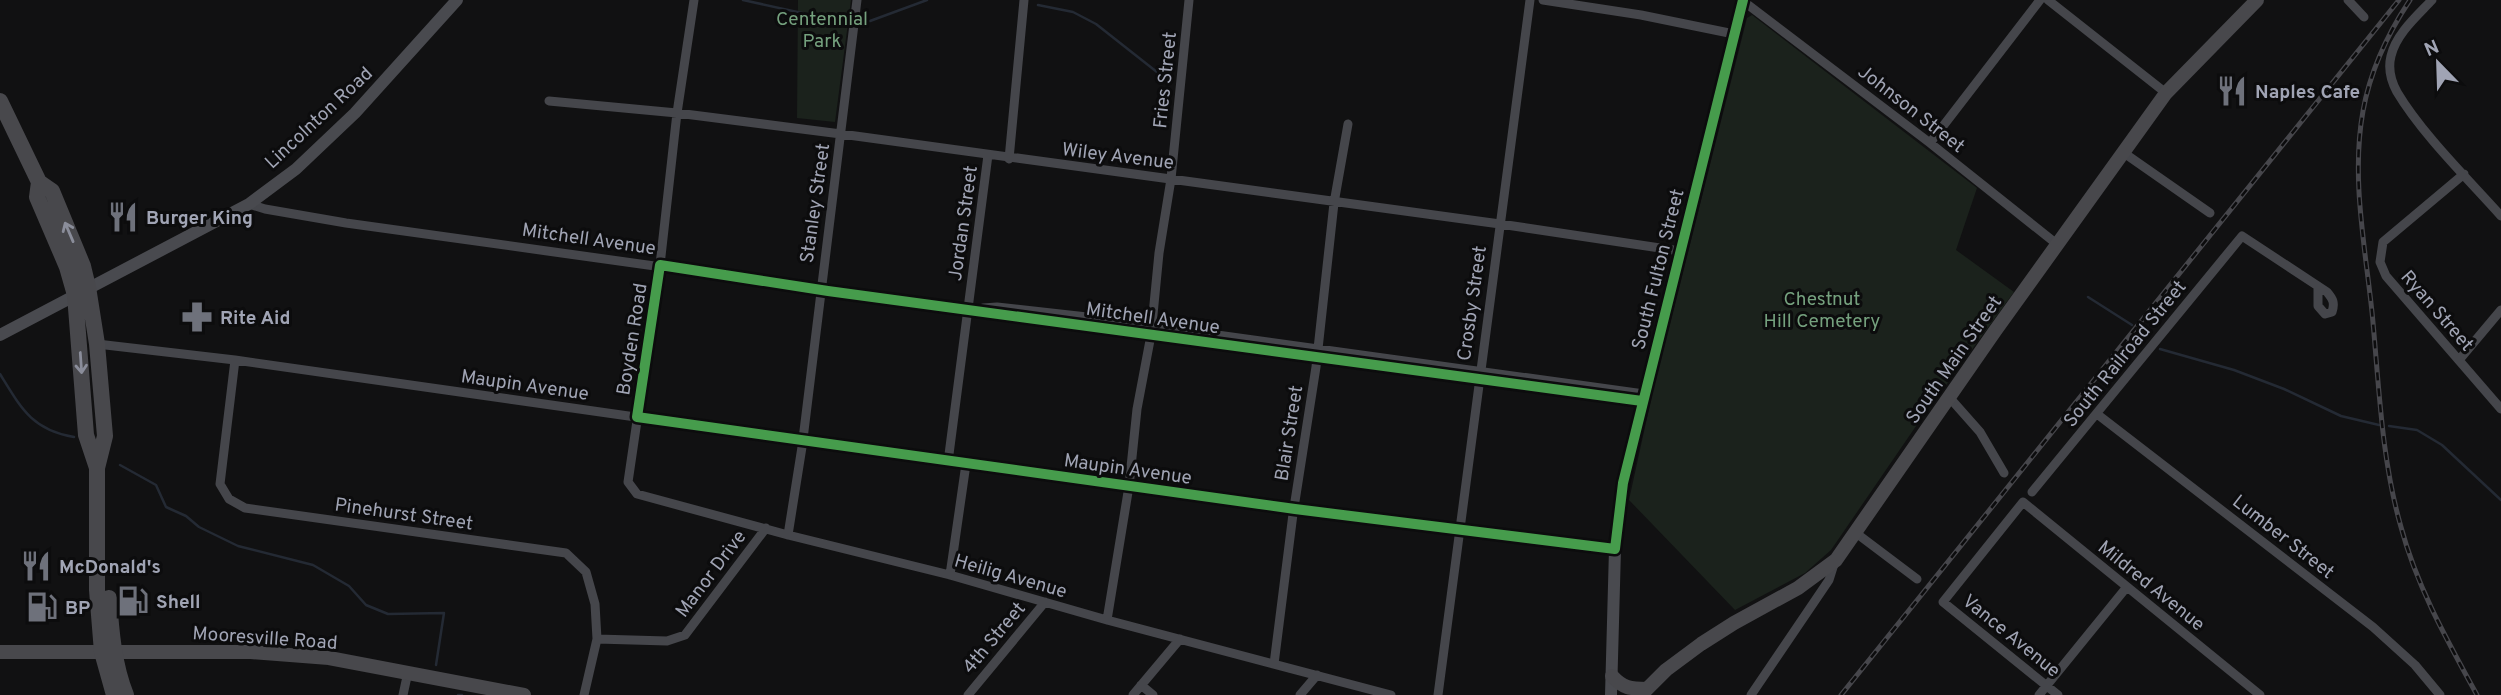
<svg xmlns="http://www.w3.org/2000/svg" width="2501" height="695" font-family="Overpass,sans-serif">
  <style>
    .green { fill: #1b221c }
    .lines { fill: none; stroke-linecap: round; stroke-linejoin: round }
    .stream { stroke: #242a34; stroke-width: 2.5 }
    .street { stroke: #45464b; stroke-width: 9 }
    .secondary { stroke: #494a4f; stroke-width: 12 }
    .primary { stroke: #48484c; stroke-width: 14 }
    .highway { stroke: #48484c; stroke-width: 16 }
    .rail-casing { stroke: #46464b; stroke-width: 5 }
    .rail { stroke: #0c0c0d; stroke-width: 2.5; stroke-dasharray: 8; stroke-linecap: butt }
    .cycleway-casing { stroke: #0c0c0d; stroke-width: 15 }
    .cycleway { stroke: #469c4c; stroke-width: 10 }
    .oneway { stroke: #8a8d9a }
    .labels { text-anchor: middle; stroke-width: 6; stroke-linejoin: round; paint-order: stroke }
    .park-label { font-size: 19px; fill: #75a17e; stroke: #0c0c0d }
    .street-label { font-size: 19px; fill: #a0a4b4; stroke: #0c0c0d }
    .poi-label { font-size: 19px; font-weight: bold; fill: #a0a4b4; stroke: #0c0c0d; text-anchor: start }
  </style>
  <rect width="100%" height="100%" fill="#111112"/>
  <path class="green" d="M798 0H851L835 122 797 118Z
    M1752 15 1977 188 1956 250 2014 292 1914 429 1831 550 1805 573 1735 610 1629 500 1652 395 1747 18Z"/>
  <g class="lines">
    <path class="stream" d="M743 0 834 20
      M1038 5 1073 12 1096 24 1162 76
      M870 21 927 0
      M2088 297 2132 325
      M2160 349 2234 370 2284 389 2341 416 2379 425
      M0 374C21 408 32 430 74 437
      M2389 426 2417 430 2442 445 2501 500
      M120 465 156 485 166 507 186 516 199 527 238 546 313 565 349 586 366 605 388 614 444 613 436 665
      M458 695H462"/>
    <path class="street" d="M694 0 677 113 660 265 628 482 637 494 788 535 950 575 1107 620 1391 695
      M1543 0 1641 15 1734 34
      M2048 0 2166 93
      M2348 0 2364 17
      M2432 0C2417 16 2396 34 2391 56 2388 68 2391 81 2397 92 2422 134 2468 179 2501 216
      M1743 1 1930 143 2058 245
      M549 101 677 113 841 134 1500 224 1680 251
      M1930 143 2040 0
      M2124 153 2210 213
      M1009 159 1024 0
      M2464 174 2383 242 2380 262 2386 276 2501 409
      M249 204 265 209 346 223 1323 359 1642 401
      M983 308 997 307 1087 317 1644 394
      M97 344 235 360 966 464 1615 549
      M235 360 220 484 229 499 245 508 566 553 586 572 595 604 597 639 584 695
      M2459 360 2501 310
      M1949 397 1980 432 2004 473
      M2097 414 2373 627 2415 665 2440 695
      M948 462 988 155
      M2032 492 2242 236 2327 292C2333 299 2335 303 2332 312L2325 314 2318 306V286
      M1856 533 1917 579
      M788 535 802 447 857 0
      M950 575 966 464
      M1107 620 1129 486 1137 409 1151 335 1159 253 1171 179 1189 0
      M597 639 667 641 685 635 766 528
      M1274 664 1293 514 1316 367 1334 203 1348 124
      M1141 685 1153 695
      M403 695 408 672
      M968 695 1045 602
      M1133 695 1180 639
      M1300 695 1317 675
      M1438 695 1530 0
      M1751 695 1829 580 1835 561
      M2039 695 2126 588
      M2058 695 1943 602 2023 502 2260 695"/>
    <path class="secondary" d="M0 335 249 204 296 169 355 113 457 0
      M1611 695 1615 549 1623 483 1743 0"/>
    <path class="primary" d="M0 652H251L329 658 524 695
      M1612 676C1623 688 1630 689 1647 689
      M1641 695 1666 670 1701 644 1734 623 1798 588 1836 560 1995 331 2166 93 2257 0"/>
    <path class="highway" d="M0 101 39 182 52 191 83 266 88 287 97 344 105 436 97 468V590L102 652 114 695
      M39 182 37 197 67 267 75 295 86 435 97 468
      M109 598C111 631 114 665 126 695"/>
    <g class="rail-casing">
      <path id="rail" d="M2410 0C2388 33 2370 72 2363 111 2351 177 2365 246 2372 312 2379 383 2381 458 2401 527 2417 587 2447 640 2477 695
        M1841 695 2399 0"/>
    </g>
    <use href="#rail" class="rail"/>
    <g class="cycleway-casing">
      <path id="cycleway" d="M1642 401 828 291 660 265 637 417 1295 509 1615 549 1623 483 1743 0"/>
    </g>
    <use href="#cycleway" class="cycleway"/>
  </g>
  <defs><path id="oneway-shaft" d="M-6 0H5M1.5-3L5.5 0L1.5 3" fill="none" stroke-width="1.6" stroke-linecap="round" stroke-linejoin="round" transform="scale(1.75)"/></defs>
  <g class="oneway">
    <use href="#oneway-shaft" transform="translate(69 232) rotate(-113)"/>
    <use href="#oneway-shaft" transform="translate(81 363) rotate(86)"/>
  </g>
  <defs>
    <g id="restaurant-bare" transform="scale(2.415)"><path d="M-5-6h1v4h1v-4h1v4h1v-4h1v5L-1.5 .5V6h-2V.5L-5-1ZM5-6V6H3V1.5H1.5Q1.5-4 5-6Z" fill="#6e717b" stroke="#0c0c0d" stroke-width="2.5" paint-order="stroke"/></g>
    <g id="pharmacy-bare" transform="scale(2.415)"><path d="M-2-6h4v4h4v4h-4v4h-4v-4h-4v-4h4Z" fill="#6e717b" stroke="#0c0c0d" stroke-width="2.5" paint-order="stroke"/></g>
    <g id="fuel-bare" transform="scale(2.415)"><path d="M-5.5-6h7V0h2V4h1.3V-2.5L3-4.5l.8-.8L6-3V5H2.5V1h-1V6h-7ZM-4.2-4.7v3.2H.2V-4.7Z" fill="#6e717b" stroke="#0c0c0d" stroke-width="2.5" paint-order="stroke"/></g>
  </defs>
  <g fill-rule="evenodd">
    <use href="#restaurant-bare" x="2232" y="91"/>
    <use href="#restaurant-bare" x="123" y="217"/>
    <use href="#pharmacy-bare" x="197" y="317"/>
    <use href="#restaurant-bare" x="36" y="566"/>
    <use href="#fuel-bare" x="133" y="601"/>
    <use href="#fuel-bare" x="42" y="607"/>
  </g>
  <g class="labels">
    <g class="park-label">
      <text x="822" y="25">Centennial<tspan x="822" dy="22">Park</tspan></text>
      <text x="1822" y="305">Chestnut<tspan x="1822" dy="22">Hill Cemetery</tspan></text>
    </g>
    <g class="street-label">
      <text transform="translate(1164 80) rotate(-84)" y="7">Fries Street</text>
      <text transform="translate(1912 108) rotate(38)" y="7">Johnson Street</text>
      <text transform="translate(318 117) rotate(-43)" y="7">Lincolnton Road</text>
      <text transform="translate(1118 155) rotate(7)" y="7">Wiley Avenue</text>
      <text transform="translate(814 203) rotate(-82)" y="7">Stanley Street</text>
      <text transform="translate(962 223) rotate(-82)" y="7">Jordan Street</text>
      <text transform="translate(589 238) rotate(8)" y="7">Mitchell Avenue</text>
      <text transform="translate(1657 269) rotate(-76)" y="7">South Fulton Street</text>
      <text transform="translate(1471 303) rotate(-82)" y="7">Crosby Street</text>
      <text transform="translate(2438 310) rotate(49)" y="7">Ryan Street</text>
      <text transform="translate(1153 317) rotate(8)" y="7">Mitchell Avenue</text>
      <text transform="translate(631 339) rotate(-81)" y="7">Boyden Road</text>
      <text transform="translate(2124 353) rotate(-51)" y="7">South Railroad Street</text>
      <text transform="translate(1953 359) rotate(-55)" y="7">South Main Street</text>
      <text transform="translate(525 384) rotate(8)" y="7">Maupin Avenue</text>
      <text transform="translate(1288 433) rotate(-81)" y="7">Blair Street</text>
      <text transform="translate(1128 468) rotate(8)" y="7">Maupin Avenue</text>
      <text transform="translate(404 513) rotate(8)" y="7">Pinehurst Street</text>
      <text transform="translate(2284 536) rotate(38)" y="7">Lumber Street</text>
      <text transform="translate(710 573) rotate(-53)" y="7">Manor Drive</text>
      <text transform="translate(1011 575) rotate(16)" y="7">Heilig Avenue</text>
      <text transform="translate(2152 585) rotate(39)" y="7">Mildred Avenue</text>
      <text transform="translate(2012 635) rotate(39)" y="7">Vance Avenue</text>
      <text transform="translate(265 637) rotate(4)" y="7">Mooresville Road</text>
      <text transform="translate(993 637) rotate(-50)" y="7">4th Street</text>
    </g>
    <g class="poi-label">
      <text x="2255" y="98">Naples Cafe</text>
      <text x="146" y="224">Burger King</text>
      <text x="220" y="324">Rite Aid</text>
      <text x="59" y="573">McDonald's</text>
      <text x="156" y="608">Shell</text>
      <text x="65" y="614">BP</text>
    </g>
  </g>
  <g transform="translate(2438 63) rotate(337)" stroke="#0c0c0d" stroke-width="5" paint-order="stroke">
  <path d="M0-5L12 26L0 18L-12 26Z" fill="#a0a4b4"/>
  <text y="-10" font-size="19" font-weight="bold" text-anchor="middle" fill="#a0a4b4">N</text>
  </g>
</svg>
